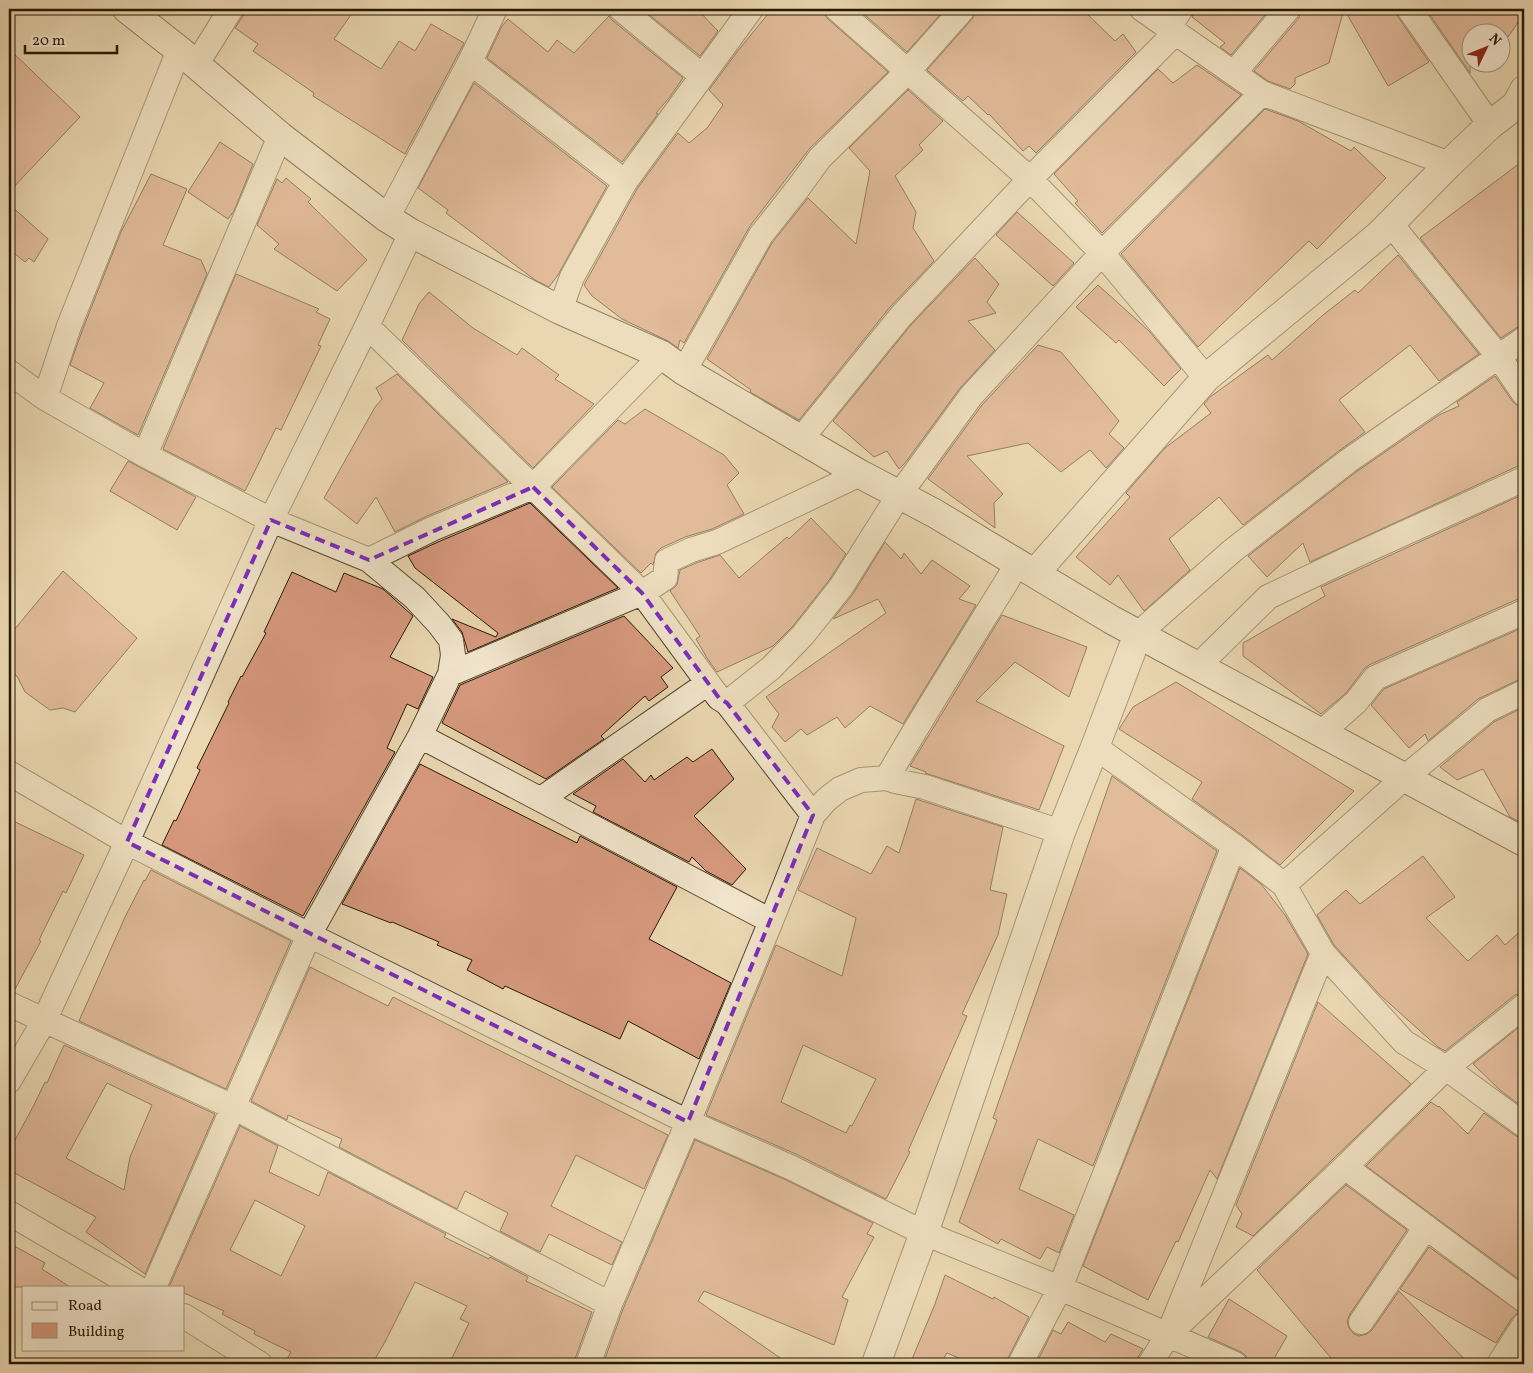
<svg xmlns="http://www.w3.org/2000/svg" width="1533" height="1373" font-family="Vollkorn,serif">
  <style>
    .building { fill: #d7997e; stroke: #271802; fill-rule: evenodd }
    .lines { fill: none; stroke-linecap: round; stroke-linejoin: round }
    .minor-casing { stroke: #58482e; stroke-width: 26 }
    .tertiary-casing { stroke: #58482e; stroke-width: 30 }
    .secondary-casing { stroke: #271802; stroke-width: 30 }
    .minor { stroke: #f1e5cc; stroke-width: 24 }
    .tertiary { stroke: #f1e5cc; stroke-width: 28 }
    .secondary { stroke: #f1e5cc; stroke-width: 28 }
    .marked { fill: none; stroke: #7b2cbf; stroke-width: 4; stroke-dasharray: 10 6; stroke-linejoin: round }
  </style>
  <rect width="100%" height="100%" fill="#ead7b1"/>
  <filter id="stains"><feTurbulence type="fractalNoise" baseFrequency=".004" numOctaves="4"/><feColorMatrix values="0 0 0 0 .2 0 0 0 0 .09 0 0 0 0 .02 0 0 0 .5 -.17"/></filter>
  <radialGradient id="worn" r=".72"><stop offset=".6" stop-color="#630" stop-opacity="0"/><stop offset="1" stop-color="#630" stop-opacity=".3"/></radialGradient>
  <path class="building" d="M245 9H355L334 39 381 69 399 41 415 51 431 24 464 43 405 154 313 96 314 93 253 51 258 44 235 28 243 16Z
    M642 9H697L718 31 700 56Z
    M772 9H824V14L828 19 888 72 810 148 750 226 684 343 680 340 678 348 668 341 622 319 592 296 584 285 637 189 678 133 689 143 707 128 723 105 709 90 737 52Z
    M858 9H945L907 52Z
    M976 9H1082L1115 41 1123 34 1136 52 1036 153 1029 146 1023 151 989 114 988 115 968 96 963 101 927 70 973 18Z
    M1195 9H1270L1231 55 1220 47 1225 43 1192 17Z
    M1301 9H1395L1398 17 1429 62 1388 86 1344 9 1329 63 1295 78V84L1290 89 1268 81 1254 71 1299 18Z
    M1426 9H1524V14L1508 37 1501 32H1470V73Z
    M609 16 612 20 683 78 669 98 656 113 658 114 622 162 487 58 502 26 508 19 548 52 557 40 574 53Z
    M9 49 80 117 9 192Z
    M1197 65 1241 95 1102 233 1075 203 1078 201 1054 174 1158 69 1173 83Z
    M474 83 607 186 558 275 549 287 535 280 446 213 448 210 418 188Z
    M908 90 943 121 919 145 923 150 895 176 916 212 913 228 934 261 890 307 799 420 750 392 751 390 707 359 772 243 808 198 856 244 870 171 849 148Z
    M1265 109 1298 121 1351 151 1354 147 1386 178 1317 249 1309 241 1198 347 1121 254Z
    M220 142 253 164 234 211 228 219 188 192Z
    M1524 160V325L1516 328 1501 338 1420 238Z
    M151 174 187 189 163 245 201 260 207 274 138 435 90 408 104 383 70 365 82 331 121 232Z
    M286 178 311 199 308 202 367 260 337 291 274 249 279 244 257 225 277 179 282 183Z
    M9 204 48 239 34 262 29 258 25 262 9 249Z
    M1017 212 1074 263 1053 286 996 235Z
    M1398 255 1479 354 1439 381 1410 345 1339 400 1365 432 1340 450 1243 525 1219 497 1169 539 1190 570 1144 611 1118 575 1110 585 1076 557 1130 497 1126 493 1165 448 1211 413 1204 404 1210 397 1268 355 1272 360 1323 315 1355 290 1358 293Z
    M975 258 999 284 987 302 996 313 968 321 995 350 960 388 905 463 899 469 887 451 874 457 833 421 911 325Z
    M236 274 319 309 316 312 330 319 318 345 321 346 281 430 276 428 245 491 163 449Z
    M1098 285 1149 331 1181 369 1164 386 1119 340 1116 343 1076 307Z
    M429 292 473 328 517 355 522 348 559 375 555 379 594 404 533 468 402 340 419 304Z
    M1038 345 1061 352 1119 421 1109 434 1124 448 1106 468 1090 450 1061 472 1028 443 967 456 1003 494 994 503 995 528 928 479 982 405Z
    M397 374 508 482 427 516 395 532 376 497 357 524 324 498 375 407 382 399 376 388Z
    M1495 376 1513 402 1518 406 1524 408V465L1518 466 1310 562 1303 543 1267 577 1248 556 1356 472 1439 415 1459 406 1457 402Z
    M645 409 724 455 739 473 727 485 744 514 712 529 685 537 661 548 656 553 653 565 651 563 641 573 552 487 618 420 625 424Z
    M128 461 196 497 177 530 110 491Z
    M1524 494V598L1518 599 1369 665 1364 669 1346 693 1321 714 1243 656V643L1325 596 1321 587Z
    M530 503 618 588 468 652 462 632 452 619 496 637 498 633 415 568 408 556 438 542Z
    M811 518 846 554 830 579 793 626 773 646 717 672 707 658 696 639 700 636 670 591 677 585 680 570 696 563 720 555 739 578 787 537 789 539Z
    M885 542 901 559 904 553 921 574 932 560 970 586 959 599 976 605 903 724 870 706 845 728 837 717 807 735 801 729 785 742 772 727 779 714 766 697 886 613 878 599 833 619 853 594Z
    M63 571 137 638 75 712 63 708 50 710 25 692 18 678 9 666V636Z
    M292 572 336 592 344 573 383 589 413 616 390 657 433 677 418 709 407 704 387 748 395 752 303 916 162 845 174 820 176 821 200 770 197 768 229 703 228 702 241 676 242 677 266 633 264 632Z
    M1002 615 1087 647 1069 697 1015 662 976 701 1064 746 1039 810 925 773 926 772 910 766Z
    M624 616 673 668 661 677 668 687 649 701 645 696 601 736 604 739 546 779 442 723 460 685Z
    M1524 627V678L1518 680 1478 699 1428 741 1425 734 1409 748 1371 705 1384 689Z
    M1176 682 1354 791 1280 865 1242 835 1192 799 1202 782 1119 729 1133 707Z
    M1524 707V824L1510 817 1483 769 1457 780 1440 767 1494 722Z
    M712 749 734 779 694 816 746 869 732 885 706 871 692 857 689 862 593 812 596 806 573 794 623 759 645 782 651 775 654 780 687 757 693 762Z
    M420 764 577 843 580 836 677 887 649 939 731 983 699 1059 628 1021 620 1039 505 986 503 989 467 970 472 960 437 945 439 942 392 922 391 923 342 904Z
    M1112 776 1217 851 1093 1166 1038 1139 1019 1189 1074 1215 1059 1253 1047 1247 1040 1259 1001 1239 998 1244 959 1222 997 1120 993 1118Z
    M916 799 1003 827 990 890 1007 894 998 935 962 1014 967 1016 908 1151 910 1152 886 1199 798 1155 706 1115 776 945 842 976 856 918 798 890 817 848 871 874 887 846 899 853ZM803 1045 876 1079 852 1126 850 1125 846 1133 781 1102Z
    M9 819 84 855 66 893 63 891 39 940 41 941 14 991 9 990Z
    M1423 856 1455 897 1426 918 1468 961 1497 935 1505 945 1524 928V993L1515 995 1445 1051 1438 1047 1380 995 1334 945 1317 915 1346 890 1360 904Z
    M1240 868 1261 884 1285 915 1308 954 1217 1179 1210 1170 1178 1242 1176 1241 1148 1300 1083 1266Z
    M151 870 291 941 226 1089 79 1021 125 917 144 880 145 881Z
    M310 967 388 1006 393 997 668 1135 644 1189 576 1155 551 1206 622 1242 612 1265 549 1234 540 1252 500 1231 508 1213 465 1191 457 1209 339 1147 342 1139 288 1115 287 1120 251 1101Z
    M1318 1002 1411 1084 1253 1236 1236 1227 1242 1214 1236 1205Z
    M1524 1023V1108L1501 1091 1473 1064Z
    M64 1045 215 1114 145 1274 86 1232 96 1217 9 1170V1151L34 1105 45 1082 47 1083ZM107 1083 152 1105 130 1157 124 1190 66 1158Z
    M1431 1102 1438 1107 1439 1106 1468 1134 1484 1113 1516 1136 1524 1138V1283L1366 1166Z
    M240 1126 278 1146 269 1172 319 1196 328 1172 446 1234 444 1237 489 1259 490 1257 528 1277 526 1281 592 1312 575 1359V1364H449L469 1323 460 1319 467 1306 415 1282 385 1342 372 1364H284L291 1352 254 1334 255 1331 222 1314 224 1311 184 1293V1287H169ZM255 1200 305 1226 281 1276 230 1250Z
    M695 1140 786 1180 873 1223 867 1234 874 1237 842 1297 848 1300 834 1345 704 1291 698 1301 789 1364H603L623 1309Z
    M1346 1185 1407 1230 1350 1314 1347 1321 1349 1328 1354 1334 1359 1336 1367 1334 1372 1330 1399 1291 1469 1364H1336L1257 1270Z
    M9 1243 45 1263 42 1269 70 1287H9Z
    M1429 1247 1519 1312 1512 1318 1496 1343 1400 1289Z
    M945 1275 993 1299 994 1297 1029 1317 1008 1358 1006 1364H973L947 1353 940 1364H910L935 1304Z
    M1229 1299 1287 1336 1271 1364H1248L1246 1356 1241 1352 1208 1337Z
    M1068 1322 1105 1342 1111 1334 1143 1349 1138 1357 1136 1364H1043L1038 1360 1053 1330 1061 1334Z"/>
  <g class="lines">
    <g class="minor-casing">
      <path id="minor" d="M621 9 702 76
        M837 9 1030 179 1102 253 1206 378
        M1142 9 1262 93 1449 164
        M1409 9 1490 125
        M1168 28 1181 9
        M470 62 625 182
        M196 65 231 9
        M1234 73 1288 9
        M387 218 470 62 495 9
        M1390 223 1499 357 1524 394
        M560 310 572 277 625 182 751 9
        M367 326 642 593 719 698 727 703 813 815
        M684 371 761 235 799 187 820 158 908 71 963 9
        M9 372 45 398 145 455 271 520 369 560 415 598 439 624 451 640 453 655 450 674 420 736 309 935 154 1287
        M45 398 69 326 179 50
        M801 439 901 316 1030 179 1175 33
        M145 455 280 136
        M369 560 432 529 533 487 662 355
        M1138 634 1232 551 1348 461 1524 339
        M1198 666 1268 597 1356 555 1524 479
        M450 674 642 593 665 578 667 561 691 550 717 542 860 474
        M1524 692 1487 710 1404 778 1284 885 1323 953 1404 1042 1446 1068 1524 1125
        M727 703 771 668 803 635 841 587 899 495 971 396 1102 253 1262 93
        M1321 733 1356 702 1375 678 1524 612
        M420 736 771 921
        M1095 747 1234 846 1284 885
        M9 773 127 842 309 935 688 1122 792 1168 924 1233 1060 1288 1235 1364
        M887 778C929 705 974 635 1018 563
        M541 799 708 683
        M9 1004 233 1107 610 1304
        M9 1081 44 1021 127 842 271 520 367 326 411 233
        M1345 1167 1524 1300
        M9 1213 136 1287
        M184 1316 260 1364
        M1361 1322 1426 1227
        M1168 1335 1345 1167 1446 1068 1524 1006
        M588 1364 610 1304 688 1122 771 921 813 815 826 800 840 789 861 780 887 778 895 781 925 787 1061 832
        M1020 1364 1060 1288 1234 846
        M1150 1364 1168 1335 1323 953
        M1499 1364 1524 1325"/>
    </g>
    <g class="tertiary-casing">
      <path id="tertiary" d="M1035 573 1206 378 1379 235 1449 164 1490 125 1516 105 1524 90
        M876 1364 924 1233 1061 832 1095 747 1138 634"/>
    </g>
    <g class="secondary-casing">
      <path id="secondary" d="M127 9 179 50 280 136 387 218 411 233 560 310 662 355 684 371 860 474 934 513 1112 620 1524 842"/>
    </g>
    <use href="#minor" class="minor"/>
    <use href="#tertiary" class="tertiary"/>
    <use href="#secondary" class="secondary"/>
  </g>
  <path d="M0 0H1533V1373H0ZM533 487 642 593 719 698 727 703 813 815 688 1122 127 842 271 520 369 560Z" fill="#ead7b1" fill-opacity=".55" fill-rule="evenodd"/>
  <path class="marked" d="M533 487 642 593 719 698 727 703 813 815 688 1122 127 842 271 520 369 560Z"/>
  <rect width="1533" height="1373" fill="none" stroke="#ead7b1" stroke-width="30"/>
  <rect x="10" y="10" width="1513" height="1353" fill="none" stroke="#271802" stroke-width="2.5"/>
  <rect x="15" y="15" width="1503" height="1343" fill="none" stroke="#271802"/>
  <rect x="22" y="1286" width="162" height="65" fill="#f1e5cc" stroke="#a0937b"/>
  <rect x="32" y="1302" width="25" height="8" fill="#f1e5cc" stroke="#a0937b"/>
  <text x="68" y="1310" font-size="15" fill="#271802">Road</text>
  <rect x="32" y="1323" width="25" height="15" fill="#d7997e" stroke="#a0937b"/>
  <text x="68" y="1336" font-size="15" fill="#271802">Building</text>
  <g transform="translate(1486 48) rotate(47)"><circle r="24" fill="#f1e5cc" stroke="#a0937b"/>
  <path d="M0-4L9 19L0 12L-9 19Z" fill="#8f2418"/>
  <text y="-8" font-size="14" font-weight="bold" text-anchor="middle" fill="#271802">N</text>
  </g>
  <path d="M25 45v8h92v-8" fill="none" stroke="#271802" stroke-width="2.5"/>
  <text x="32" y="45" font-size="15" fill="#271802" stroke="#f1e5cc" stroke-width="4" paint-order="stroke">20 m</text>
  <rect width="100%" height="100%" filter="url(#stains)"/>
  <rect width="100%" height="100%" fill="url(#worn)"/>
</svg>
